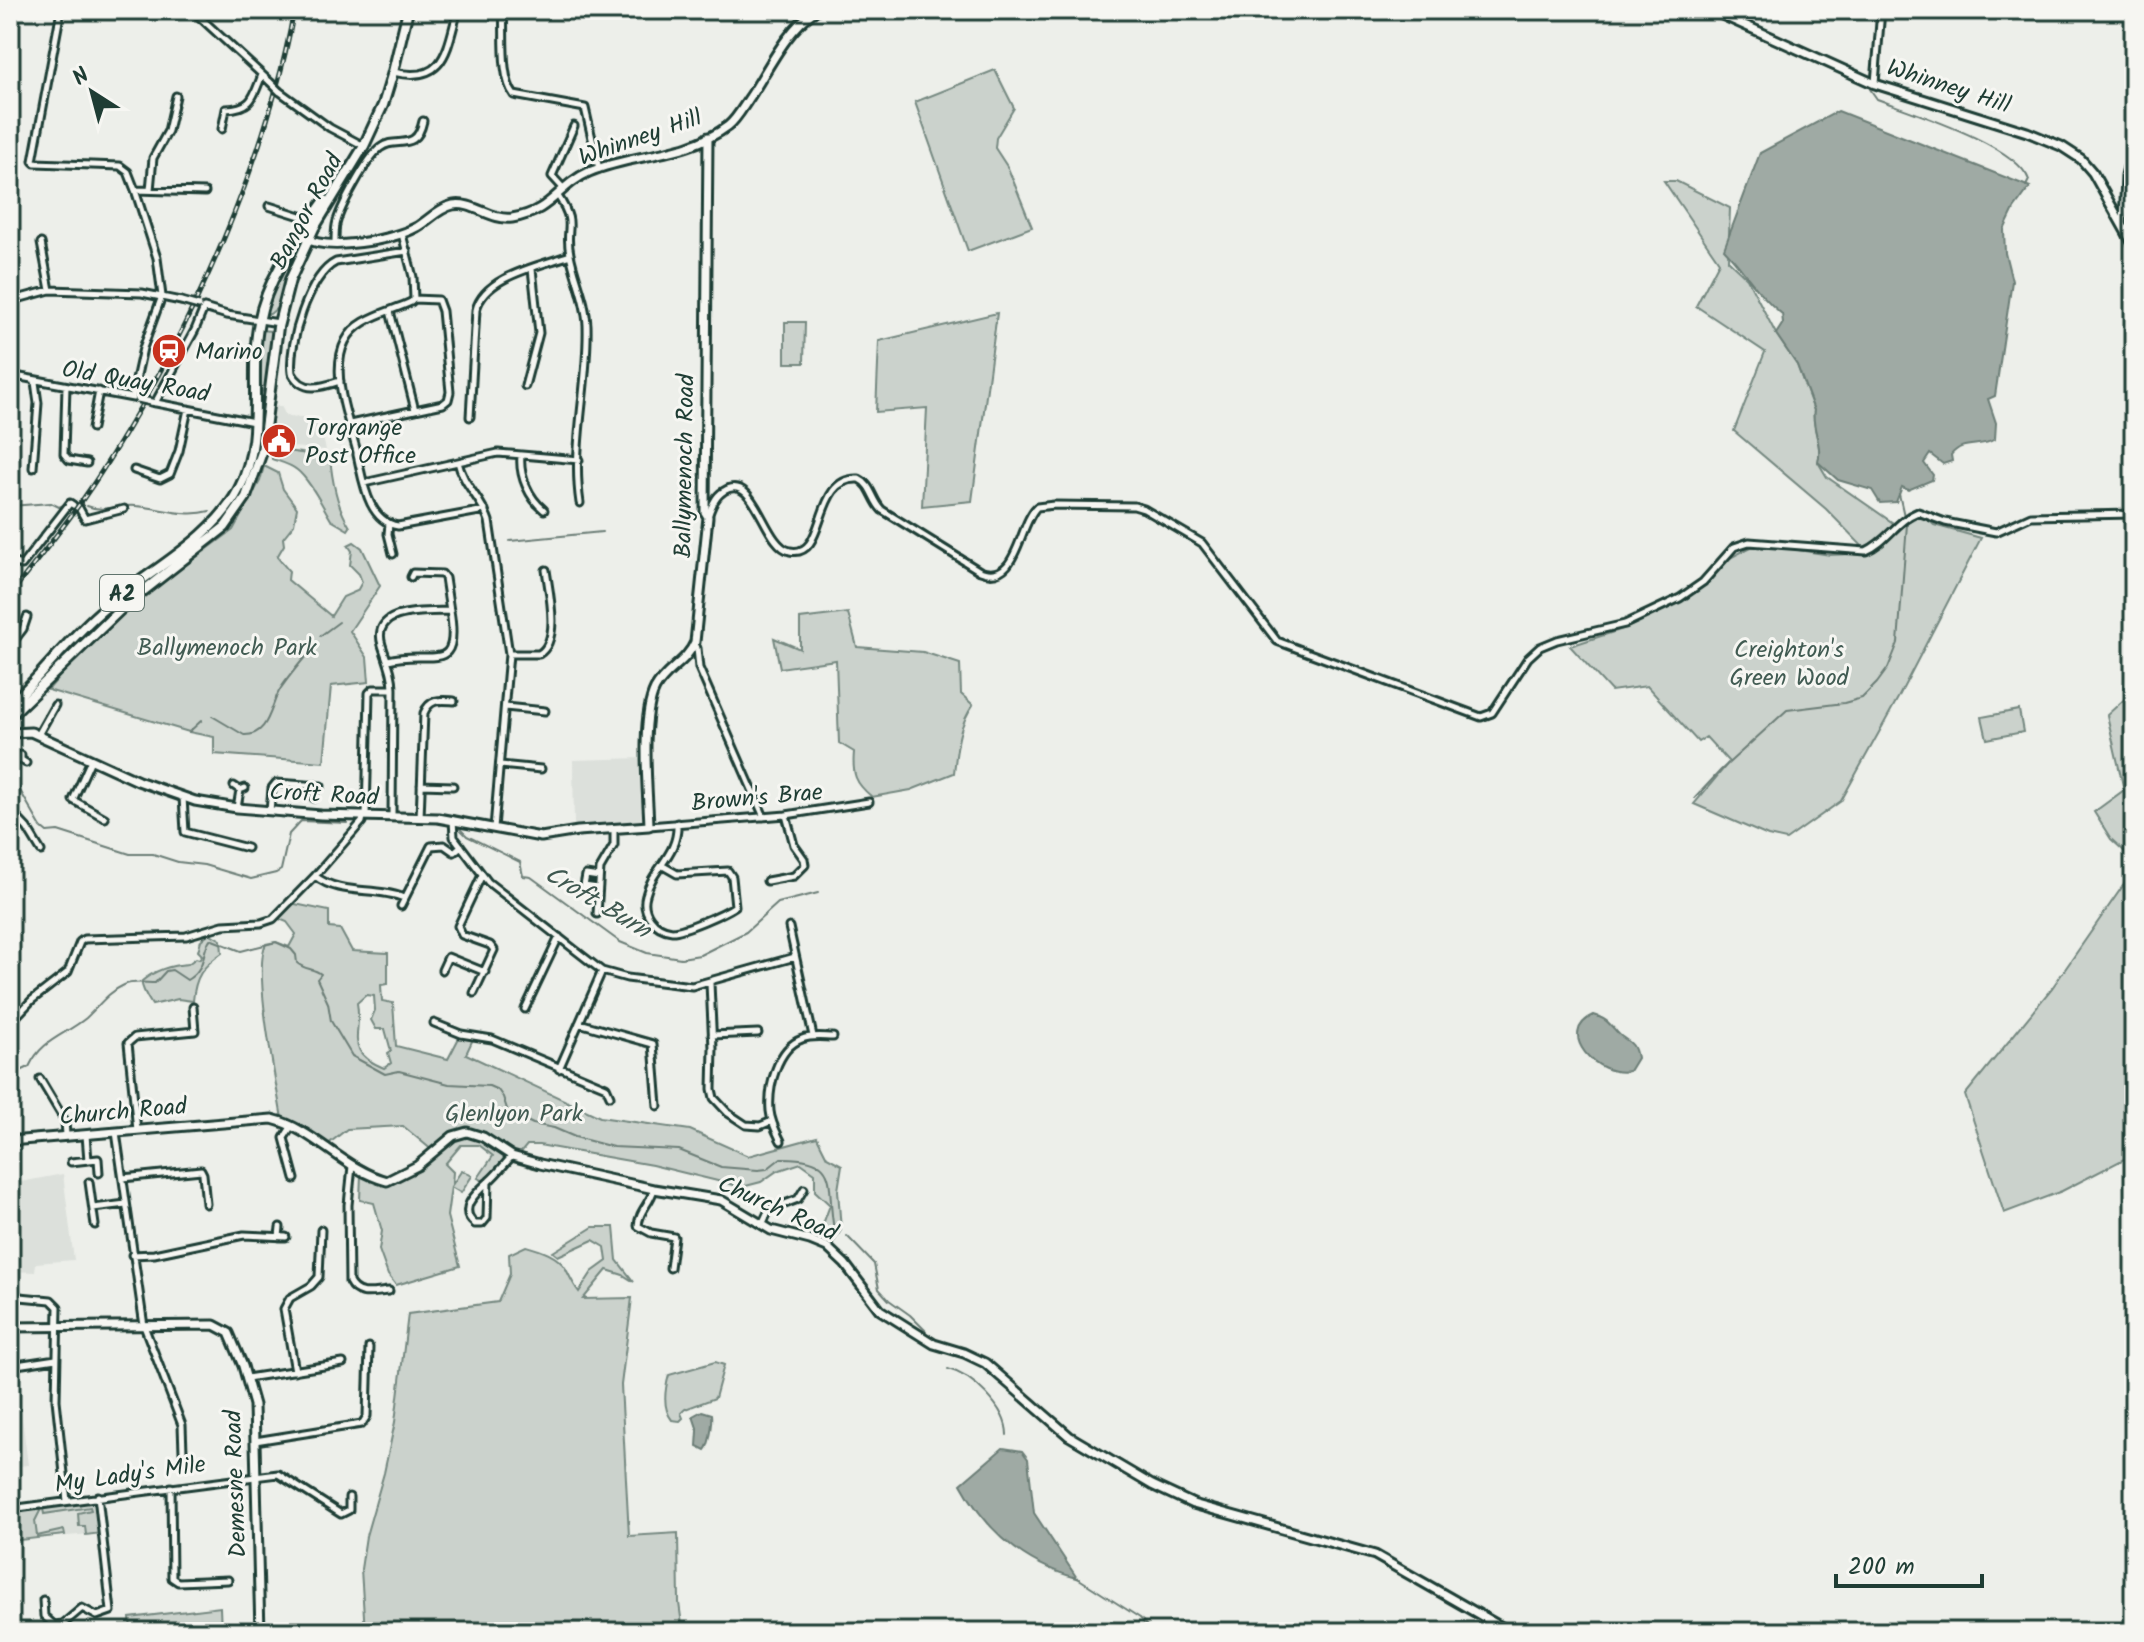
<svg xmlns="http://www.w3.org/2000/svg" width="2144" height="1642" font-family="Kalam,sans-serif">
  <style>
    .built { fill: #dce0db }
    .green { fill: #cbd2cc; stroke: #758880; stroke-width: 2; fill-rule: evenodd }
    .water { fill: #9faaa4; stroke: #6c7e77; stroke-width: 2 }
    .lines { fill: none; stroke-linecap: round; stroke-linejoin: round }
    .stream { stroke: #6c7e77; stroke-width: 2 }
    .street-casing { stroke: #1f3d34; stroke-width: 11 }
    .secondary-casing { stroke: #1f3d34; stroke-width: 13 }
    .highway-casing { stroke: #1f3d34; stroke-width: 14 }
    .street { stroke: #f6f6f2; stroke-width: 5 }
    .secondary { stroke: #f6f6f2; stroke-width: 7 }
    .highway { stroke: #f6f6f2; stroke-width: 8 }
    .rail-casing { stroke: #1f3d34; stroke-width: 5 }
    .rail { stroke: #f6f6f2; stroke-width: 2; stroke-dasharray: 6; stroke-linecap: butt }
    .street-bridge-casing { stroke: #1f3d34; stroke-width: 11; stroke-linecap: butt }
    .street-bridge { stroke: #f6f6f2; stroke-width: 5 }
    .labels { text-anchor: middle; stroke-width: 6; stroke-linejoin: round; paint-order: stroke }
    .shield { fill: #f6f6f2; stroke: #60746d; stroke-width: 2 }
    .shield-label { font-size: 22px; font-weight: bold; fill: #1f3d34 }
    .street-label { font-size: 24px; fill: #1f3d34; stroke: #f6f6f2 }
    .poi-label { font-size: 24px; fill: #1f3d34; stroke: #f6f6f2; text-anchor: start }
    .park-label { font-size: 24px; fill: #415b52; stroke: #f6f6f2 }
    .water-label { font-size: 26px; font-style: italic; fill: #3f5850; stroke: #f6f6f2 }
  </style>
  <rect width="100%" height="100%" fill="#edefea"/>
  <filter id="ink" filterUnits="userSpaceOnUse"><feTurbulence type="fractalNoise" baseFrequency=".0125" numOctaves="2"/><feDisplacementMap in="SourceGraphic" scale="16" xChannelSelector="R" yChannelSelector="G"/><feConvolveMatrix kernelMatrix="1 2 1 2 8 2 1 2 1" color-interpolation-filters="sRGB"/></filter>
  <g filter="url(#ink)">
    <path class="built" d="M275 406H281L286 416 318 418 326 450 269 445Z
      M644 758 645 821 574 828 573 760Z
      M63 1174 74 1260 36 1263 35 1272 10 1271V1184Z
      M19 1393 28 1465 10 1467V1395Z
      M97 1499 102 1533 11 1541 10 1513Z"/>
    <path class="green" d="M995 70 1014 108 996 138 995 148 1008 168 1032 227 968 251 915 102Z
      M1664 181H1676L1730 208 1728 260 1747 278 1776 334 1797 365 1814 411C1811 429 1823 444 1818 462L1827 477 1899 527 1923 515 1934 525 1981 538 1898 698 1841 801 1786 840 1768 836 1694 804 1729 762 1706 737 1698 742 1647 686 1611 691 1570 646 1626 628 1685 599 1710 580 1726 560 1751 547H1779L1830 555 1869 553 1826 509 1734 431 1765 352 1696 306 1719 262Z
      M294 250 297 254 277 308 270 314H263L271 288Z
      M997 313 972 501 922 506 927 408 876 412 879 341Z
      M785 322H805L804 363H785Z
      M259 330 272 331 266 397C254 379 258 351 259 330Z
      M271 449 330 457C332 480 337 507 350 527L348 530 331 520C323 507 310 480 297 470 290 464 280 462 272 459Z
      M264 466 278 473 283 489 297 508 294 524 283 538 284 545 277 557 289 571 288 580 331 616 343 597 357 591 362 582 359 574 350 565 352 551 348 545 354 542 362 548 380 586 350 631 367 657 369 682 331 686 324 762 214 754V737L189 732 48 690 72 662 132 605 233 530 260 481Z
      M848 613 857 647 923 652 960 664 961 694 973 705C958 727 957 747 954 773L911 790 872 797C855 783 852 774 854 752L839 743 836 660 780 668 774 638 800 649V619Z
      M2129 695 2134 710V860L2111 839 2094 812 2124 790 2107 715Z
      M2019 710 2023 732 1987 739 1982 717Z
      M2134 870V1154L2062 1191 2004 1213 1965 1095 2052 988Z
      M290 903 329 911V928L340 929 352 951 388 953V984L381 985 382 1001 393 1003 396 1046 448 1059 461 1034 474 1037 466 1054 600 1117 690 1130 748 1156 817 1137 827 1157 842 1165 838 1190 841 1230 832 1245 821 1239 823 1224 830 1205 815 1191V1173L801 1163 777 1171 761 1182 742 1187 652 1165 539 1145H527L518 1156C505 1147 476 1122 459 1129 450 1133 441 1145 433 1151L403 1126 347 1129 327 1145 282 1119C277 1087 252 968 266 944L276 942 289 947 296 934 287 922 277 918ZM366 995 374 996 375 1010 371 1020 376 1029H385L391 1051 388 1053 391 1063 384 1068C342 1051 363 1034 357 1003Z
      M209 933 221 940 222 953C203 966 195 976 193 1001L178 999 152 1005C149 1000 140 987 142 981 155 970 172 965 188 964L196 958 199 959 202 955 198 951 201 940Z
      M457 1135H472L508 1155 484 1181 478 1178 493 1156 479 1145H461L445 1164 453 1172 452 1185 462 1170 472 1176 461 1193 451 1187 447 1216 460 1266 396 1285 388 1275 379 1250 382 1231 374 1203 360 1200 361 1174 388 1184Z
      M593 1227H614L617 1260 634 1282 623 1275 607 1270 583 1299 632 1298 621 1385 629 1536 678 1533 679 1603 683 1632H365L361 1569 366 1536 384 1473 395 1422 408 1314 498 1302 510 1274 509 1254 526 1246C540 1250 558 1255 566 1269 570 1277 573 1284 579 1292L592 1272 607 1261 605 1247 593 1240 558 1256 553 1252Z
      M715 1362 724 1365 715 1398 685 1409 681 1413 683 1418 680 1421 672 1420C662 1408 665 1389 669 1375Z
      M97 1499 102 1533 86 1535 85 1526H79L78 1513 91 1510 90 1507 44 1514 43 1509Z
      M41 1509 35 1521 37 1536 64 1530 65 1535 11 1541 10 1513Z
      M220 1607 221 1632H131L130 1618Z"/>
    <path class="water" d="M1838 111 2030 187 2014 209 2004 230 2005 253 2012 281 1995 396 1988 399 1996 423 1995 439C1980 449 1963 439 1951 455L1952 461 1943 464 1930 454 1924 463 1933 475 1932 480 1908 490 1902 487 1896 502 1880 503 1872 490 1838 480 1818 462C1823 444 1811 428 1814 410L1797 365 1776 334 1783 323 1782 314C1758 295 1745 271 1724 249L1760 153Z
      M1594 1015C1606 1019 1608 1022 1616 1031 1625 1043 1634 1038 1637 1058L1629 1071C1598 1078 1554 1033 1594 1015Z
      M702 1411 712 1414C713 1421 710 1445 705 1450L697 1446 698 1431 693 1416Z
      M1003 1448 1022 1451 1028 1459 1034 1513 1077 1578C1024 1564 987 1532 961 1484Z"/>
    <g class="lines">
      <path class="stream" d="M1865 10 1873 15
        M1870 89 1877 99C1911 112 2017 145 2029 180L2026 186
        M1899 494 1904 516
        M10 506 51 503 59 507 66 504
        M87 506C104 513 119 504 136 506 162 508 185 518 210 511
        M510 541 602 532
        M320 636 339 622
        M212 716 244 735C270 736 270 704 281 688 291 673 305 657 317 643
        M189 732 202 720
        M10 773 41 827 47 832 58 831 130 854H153L178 862 204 865 251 879 276 873 281 870 289 834 301 821 347 823
        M1695 798 1721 770 1787 710 1844 703 1862 698 1877 683 1888 668 1898 643 1907 524
        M458 827 467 836 520 862 523 876 531 877 620 942 647 953 681 958 700 955 746 932 778 903 818 893
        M10 1076 29 1067C42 1039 64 1036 86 1018 98 1007 108 992 124 985 132 981 145 983 155 983L166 971 172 970 187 980C207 968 201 953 210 939L241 951 276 942 291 949 296 955 297 963C305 970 313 968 321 974L317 979 328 1003 331 1021 352 1056 385 1074 399 1071 449 1084 489 1086 498 1090 503 1097 508 1112 533 1124 554 1128 575 1137 613 1147 679 1150 721 1167 758 1170 767 1169 781 1158C844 1157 825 1184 834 1229L837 1231
        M847 1236 874 1264 879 1289 889 1300 910 1315 926 1331
        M948 1369C972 1375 1007 1408 1007 1435
        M1076 1577 1140 1618 1152 1632"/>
      <g class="street-casing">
        <path id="street" d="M61 10 33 161 35 163 120 166 128 172 135 190 157 258 162 296 143 348 132 398
          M192 10 270 82
          M503 10C505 33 500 77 514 95L585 108 599 169
          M393 72C446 85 447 48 458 10
          M1875 83 1881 10
          M279 91 330 128 364 146
          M222 129 226 109C253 108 253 97 262 75
          M564 189 552 176 574 126
          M135 190 205 192
          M150 190 153 158 168 131 176 96
          M558 196C578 227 564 226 570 254 575 279 586 300 587 325 589 384 571 444 580 503
          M269 206 310 219
          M2123 225 2125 175 2134 140
          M402 234 413 277 414 299
          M41 243 50 290
          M335 243C335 237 335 230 336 225 339 209 367 158 380 148 396 135 416 154 423 121
          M10 301 50 290 142 293 181 301
          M204 308 227 315 279 323
          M390 311 415 410
          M10 375 133 398
          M340 381C322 387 303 394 292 373 288 344 309 275 336 262L407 251
          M66 386 64 454 69 460 87 463
          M525 386 539 333 532 269
          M151 402 254 422
          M155 403 195 330 204 308
          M470 417 476 310C484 276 540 266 570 255
          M350 424 443 404 448 400 450 392 442 311 438 300 414 299 411 302C396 309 379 313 364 322 319 348 347 413 357 452V455C363 479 367 521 398 526L485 510
          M92 428 99 391
          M521 456C519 476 529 498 544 510
          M458 462C463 485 482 499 489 521L509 654 494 828
          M33 468 38 403 35 382
          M134 470 160 479 170 474 179 451 188 409
          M364 483 498 453 579 460
          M79 508 85 519 124 509
          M708 517C711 507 715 496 724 491 755 471 764 546 790 551 828 559 812 476 859 479 872 485 872 500 882 510L980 571C1018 586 1018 525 1037 507L1054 505 1134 506 1144 509 1202 543 1277 641 1481 717 1492 713 1528 658 1540 647 1557 640 1625 624 1680 598 1703 582 1734 547 1749 542 1866 551C1887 542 1897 520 1918 512L1945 522 1996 532 2031 516 2134 514
          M389 524 388 534 393 554
          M10 562 22 565 70 503 73 505
          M411 577 413 573 442 574 445 578 450 611
          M10 646 23 629 27 617
          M694 646 697 648 699 668 764 817
          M509 654H539C561 641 549 592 546 570
          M388 660C430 649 461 677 450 611 428 612 370 607 382 645 387 661 393 673 393 689
          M505 707 545 711
          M38 735 55 705
          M21 755V760L26 763
          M91 760 73 800 105 818
          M10 761 21 760
          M500 765 541 769
          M421 785 453 786
          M234 786 240 790 245 788
          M183 797 185 832 247 848
          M314 798 315 785
          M237 808 240 790
          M10 810 27 828 41 851
          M270 811 272 788 276 783 321 786
          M366 816 369 693 373 689H393L392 817
          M420 818 424 713C430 698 441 700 454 701
          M453 820 454 837 488 882 602 971 627 978 692 986 795 957
          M649 826 786 815 869 802
          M663 866 677 874 728 871 732 877 735 906C725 913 684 931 672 931 654 929 641 912 646 895 652 868 679 855 677 823
          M315 876C340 896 376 886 404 898
          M767 881 794 876 805 865 804 859 794 845 786 815
          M598 888 584 886 586 875 599 877
          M401 906 431 846 444 845 454 852 461 846
          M597 914 600 869 614 845V829
          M789 927 813 1036
          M442 970 448 957 485 972
          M710 983 713 1048 712 1089 714 1098 728 1113 746 1125 760 1126 772 1121
          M474 993 494 950 490 945 462 935 458 926 482 875
          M525 1009 559 937
          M10 1023 32 1000 68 972 80 942 84 939 186 936 223 925 261 923 273 919 315 876 362 822 363 817
          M434 1023 461 1034 492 1039 606 1087 610 1096
          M579 1023 653 1044 658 1106
          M712 1035 758 1033
          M559 1069 602 971
          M40 1079 65 1121 66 1135
          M291 1127 284 1138 295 1179
          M137 1130 128 1043 135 1037 195 1031 193 1007
          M116 1132 144 1326 182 1425 183 1452
          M86 1135 88 1160
          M781 1141C776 1131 771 1122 770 1111 768 1087 777 1048 802 1039 812 1035 823 1037 833 1037
          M71 1162 98 1159 99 1173
          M352 1166 348 1205 349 1282C357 1298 374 1292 389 1291
          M123 1178 201 1170 203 1174 206 1204
          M89 1182 95 1225
          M488 1182 487 1218 482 1224H475C457 1209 476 1193 489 1181 497 1174 504 1165 512 1156
          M654 1189C650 1204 639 1210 638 1226L651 1233 674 1237 670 1268
          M93 1208 126 1204
          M762 1225 769 1210 798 1199 804 1189
          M279 1237 280 1227
          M132 1255 154 1254 244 1235 286 1237
          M10 1296 51 1300 58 1307 56 1400 67 1501
          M10 1366 56 1359
          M295 1371 284 1309 290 1298 311 1286 319 1277 321 1230
          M247 1378 343 1363
          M255 1441 362 1424 367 1416 369 1347
          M171 1487 172 1578 178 1582 228 1580
          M10 1509 278 1474 341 1514 349 1510V1497
          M43 1600 44 1616 54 1625 63 1624 82 1608 97 1616 111 1611 98 1496"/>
      </g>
      <g class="secondary-casing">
        <path id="secondary" d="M1711 10 1875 84 2027 132 2061 146 2081 159 2093 173 2134 246
          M305 238C328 252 393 240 417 227 429 220 439 208 453 205 473 201 491 221 512 218 553 211 557 186 589 172 634 153 687 157 728 126 737 119 743 107 750 97 769 68 786 30 816 10
          M10 733 31 732 138 781 195 801 237 808 321 815 438 818 541 837 578 831 649 826C648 792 640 719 655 689 665 670 687 662 695 642L708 517 705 512 708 137
          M10 1141 272 1119C314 1129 344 1170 387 1181L417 1166 453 1136 467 1132 483 1137 512 1156 540 1164 654 1189 721 1200 771 1230 810 1240 827 1247 845 1264 880 1310 934 1344 964 1353 985 1363 1069 1436 1152 1485 1193 1504 1375 1555 1510 1632
          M10 1327 214 1325 229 1333 243 1366 254 1405 260 1632"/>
      </g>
      <g class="highway-casing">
        <path id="highway" d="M10 705C41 676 67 641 99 613 142 574 213 541 239 489 266 437 248 377 259 322 267 276 299 237 325 200
          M10 716 124 606 225 527 246 497 262 452 278 327 290 280 314 228 364 146 383 105 393 72 408 10"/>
      </g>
      <use href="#street" class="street"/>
      <use href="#secondary" class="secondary"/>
      <use href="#highway" class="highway"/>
      <g class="rail-casing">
        <path id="rail" d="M10 595C44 551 81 506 110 458 191 328 267 162 294 10"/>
      </g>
      <use href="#rail" class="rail"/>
      <g class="street-bridge-casing">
        <path id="street-bridge" d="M270 82 279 91
          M181 301 199 306
          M138 399 151 402"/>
      </g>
      <use href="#street-bridge" class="street-bridge"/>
    </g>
  </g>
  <defs>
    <g id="station-disc" transform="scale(1.8)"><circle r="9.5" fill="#c8321e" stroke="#f6f6f2"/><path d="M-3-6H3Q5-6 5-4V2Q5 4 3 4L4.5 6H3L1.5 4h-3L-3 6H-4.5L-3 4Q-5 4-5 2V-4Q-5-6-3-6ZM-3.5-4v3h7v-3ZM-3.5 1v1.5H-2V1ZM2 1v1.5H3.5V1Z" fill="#fff"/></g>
    <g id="civic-disc" transform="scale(1.8)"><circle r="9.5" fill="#c8321e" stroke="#f6f6f2"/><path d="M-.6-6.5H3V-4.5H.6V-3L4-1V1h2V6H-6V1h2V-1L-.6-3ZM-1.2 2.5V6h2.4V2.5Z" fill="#fff"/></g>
  </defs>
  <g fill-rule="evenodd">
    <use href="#station-disc" x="169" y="351"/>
    <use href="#civic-disc" x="279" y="441"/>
  </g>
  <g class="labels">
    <rect class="shield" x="100" y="575" width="44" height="36" rx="6"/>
    <g class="shield-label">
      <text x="122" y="601">A2</text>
    </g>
    <g class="street-label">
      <text transform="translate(1949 86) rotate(18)" y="8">Whinney Hill</text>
      <text transform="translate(640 137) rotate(-19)" y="8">Whinney Hill</text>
      <text transform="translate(306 211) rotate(-62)" y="8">Bangor Road</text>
      <text transform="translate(136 381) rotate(10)" y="8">Old Quay Road</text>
      <text transform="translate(684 466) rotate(-89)" y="8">Ballymenoch Road</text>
      <text transform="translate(324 794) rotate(3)" y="8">Croft Road</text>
      <text transform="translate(757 797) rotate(-5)" y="8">Brown's Brae</text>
      <text transform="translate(123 1111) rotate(-5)" y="8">Church Road</text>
      <text transform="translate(778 1208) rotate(24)" y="8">Church Road</text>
      <text transform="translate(130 1474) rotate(-8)" y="8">My Lady's Mile</text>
      <text transform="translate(235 1484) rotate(-92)" y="8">Demesne Road</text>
    </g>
    <g class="poi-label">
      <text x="195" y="359">Marino</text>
      <text x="305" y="435">Torgrange<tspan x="305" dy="28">Post Office</tspan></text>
    </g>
    <g class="park-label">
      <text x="227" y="655">Ballymenoch Park</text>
      <text x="1789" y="657">Creighton's<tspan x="1789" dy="28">Green Wood</tspan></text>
      <text x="514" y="1121">Glenlyon Park</text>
    </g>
    <g class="water-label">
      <text transform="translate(598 901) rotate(31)" y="9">Croft Burn</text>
    </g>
  </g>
  <rect width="2144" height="1642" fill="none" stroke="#f6f6f2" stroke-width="40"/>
  <rect x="20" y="20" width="2104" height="1602" fill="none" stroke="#1f3d34" stroke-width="3" filter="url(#ink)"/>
  <g transform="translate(92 92) rotate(324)" stroke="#f6f6f2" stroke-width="6" paint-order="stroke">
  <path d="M0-6L14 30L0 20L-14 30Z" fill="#1f3d34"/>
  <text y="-12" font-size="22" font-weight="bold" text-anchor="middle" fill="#1f3d34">N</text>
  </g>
  <path d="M1836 1574v12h146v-12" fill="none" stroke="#1f3d34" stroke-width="4"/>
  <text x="1848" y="1574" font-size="24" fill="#1f3d34" stroke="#f6f6f2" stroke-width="6" paint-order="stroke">200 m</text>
</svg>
